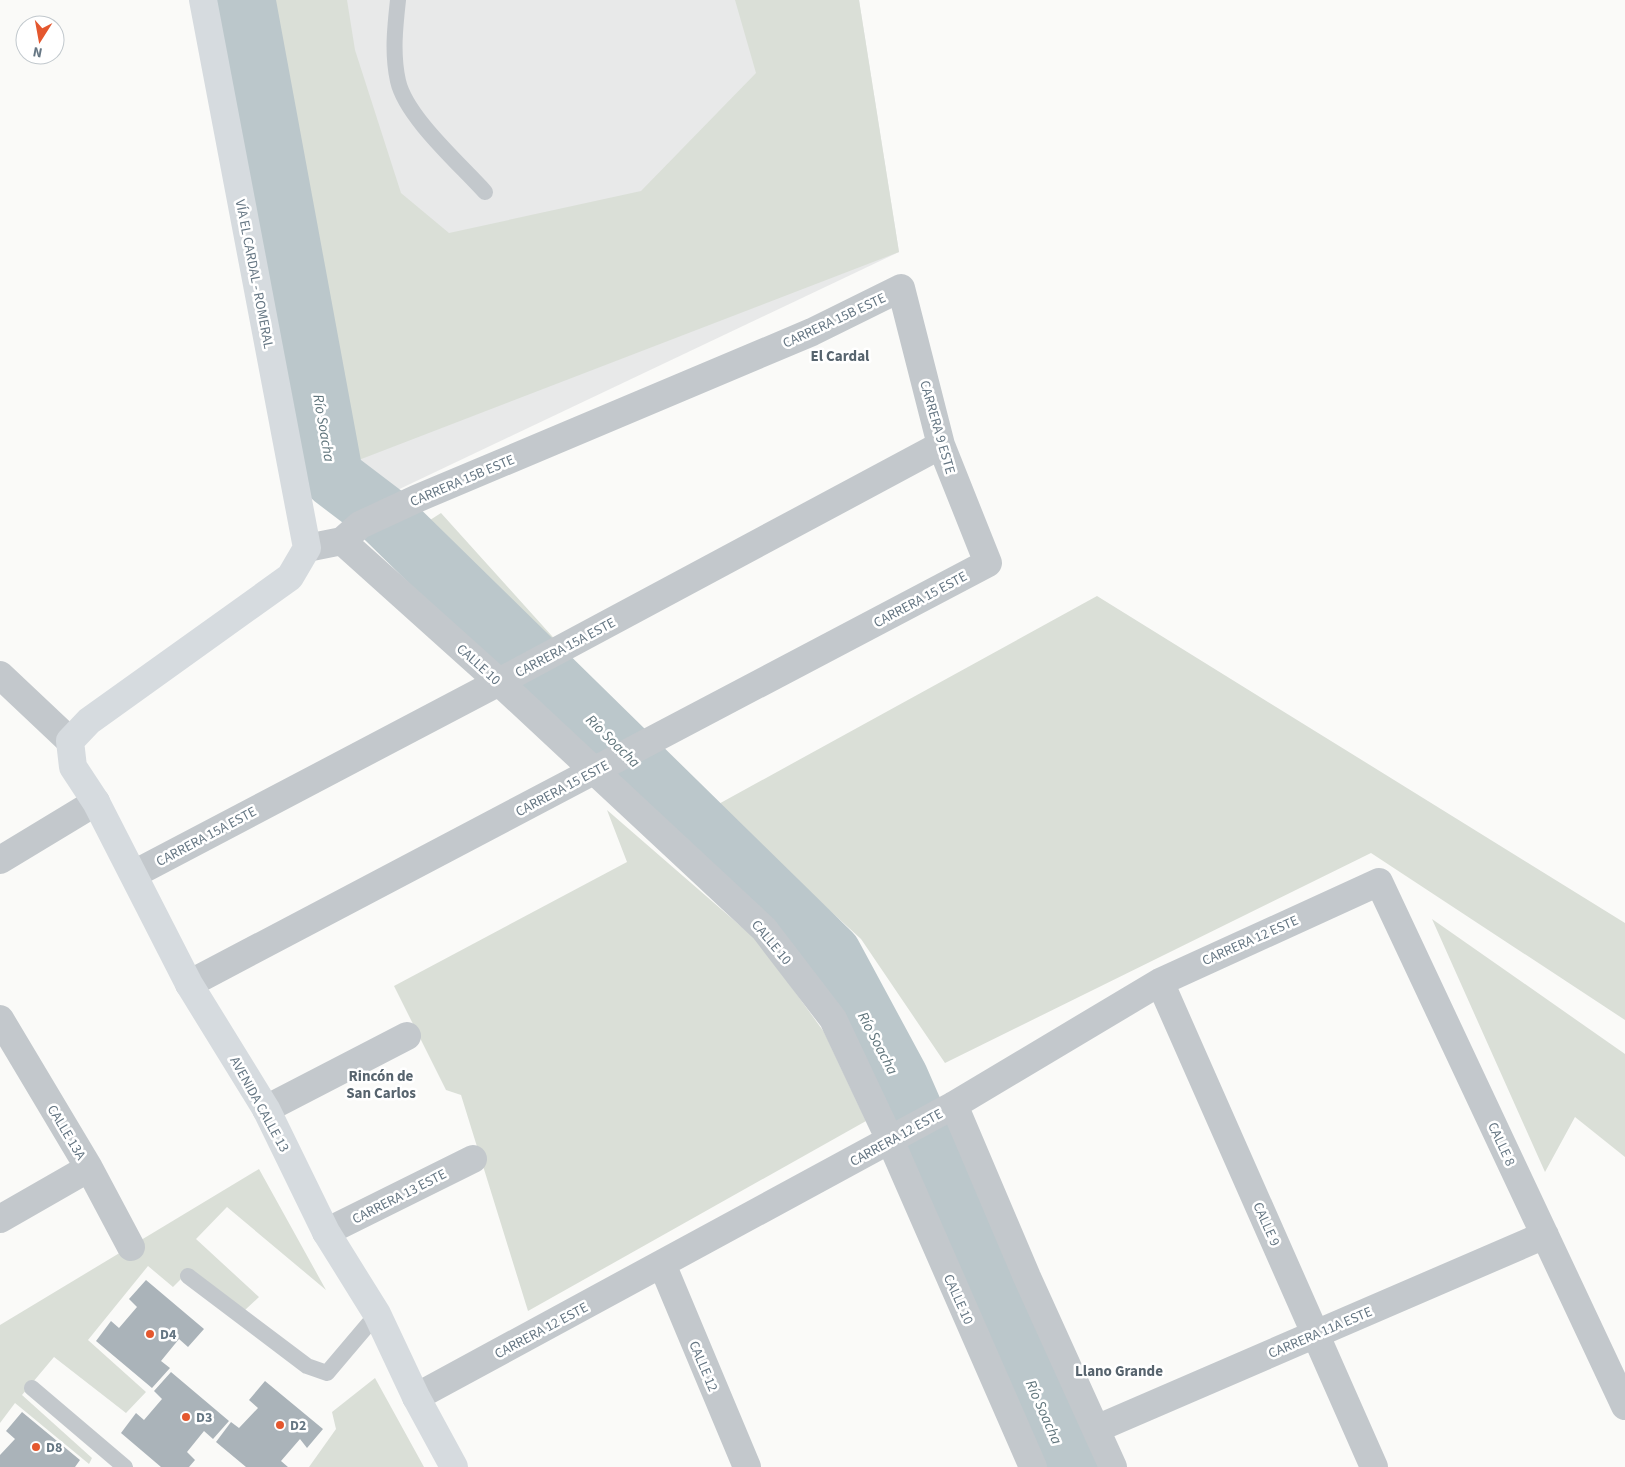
<svg xmlns="http://www.w3.org/2000/svg" width="1625" height="1467" font-family="'Source Sans 3',sans-serif">
  <style>
    .built { fill: #e8e9e9 }
    .green { fill: #dadfd7 }
    .lines { fill: none; stroke-linecap: round; stroke-linejoin: round }
    .river { stroke: #bbc7cb; stroke-width: 61 }
    .building { fill: #aab3b9 }
    .service { stroke: #c3c8cc; stroke-width: 16 }
    .minor { stroke: #c3c8cc; stroke-width: 28 }
    .secondary { stroke: #d6dbdf; stroke-width: 28 }
    .poi-dot { fill: #e4572e; stroke: #fff; stroke-width: 2 }
    .labels { text-anchor: middle; stroke-width: 5; stroke-linejoin: round; paint-order: stroke }
    .street-label { font-size: 14px; fill: #657683; stroke: #fff }
    .poi-label { font-size: 14px; font-weight: bold; fill: #657683; stroke: #fff; text-anchor: start }
    .neighbourhood-label { font-size: 15px; font-weight: bold; fill: #57646e; stroke: #fff }
    .water-label { font-size: 15px; font-style: italic; fill: #60757c; stroke: #fff }
  </style>
  <rect width="100%" height="100%" fill="#fafaf8"/>
  <path class="built" d="M257 0H859L899 252 389 494 351 463Z"/>
  <path class="green" d="M254 0H347L355 50 401 193 449 233 641 191 756 73 735 0H859L899 252 351 463Z
    M441 513 706 807 851 941 948 1113 1107 1467H1054L904 1132 810 965 764 915 504 657 380 552Z
    M1097 596 1625 923V1020L1371 853 945 1063 861 939 715 806Z
    M607 810 759 942 824 1032 866 1121 528 1311 461 1095 446 1090 394 986 627 862Z
    M1432 919 1625 1054V1157L1575 1117 1545 1172Z
    M259 1169 326 1290 227 1207 196 1239 259 1297 245 1310 191 1269 173 1287 148 1266 88 1340 146 1392 126 1413 54 1357 22 1395 92 1458 89 1464 15 1403 0 1423V1325Z
    M375 1378 424 1467H309L336 1429 332 1412Z"/>
  <g class="lines">
    <path class="river" d="M245 0 333 477 383 515 831 954 898 1078 1068 1467"/>
  </g>
  <path class="building" d="M146 1280 204 1329 188 1347 179 1339 161 1361 170 1368 152 1388 96 1341 111 1321 119 1328 137 1307 129 1299Z
    M171 1372 229 1421 213 1439 204 1431 187 1452 195 1460 189 1467H161L121 1433 136 1413 144 1420 162 1399 154 1391Z
    M265 1381 323 1429 307 1448 300 1439 281 1461 288 1467H246L216 1442 231 1422 239 1428 258 1408 249 1400Z
    M22 1412 80 1460 75 1467H0V1455L15 1439 6 1431Z"/>
  <g class="lines">
    <path class="service" d="M398 0C395 27 392 54 398 81 406 117 460 164 485 192
      M188 1276 307 1366 327 1373 377 1314
      M32 1388 125 1467"/>
    <path class="minor" d="M342 541 499 682 764 929 833 1019 890 1140 1033 1467
      M0 675 70 741
      M0 860 96 802
      M134 874 499 682 941 445
      M1160 982 1374 1467
      M189 984 988 563 941 445 901 288 812 332 416 499 360 525 342 541 307 548
      M0 1019 89 1168 131 1247
      M954 1105 1027 1277 1113 1467
      M266 1109 407 1036
      M0 1219 89 1168
      M326 1232 473 1159
      M662 1264 747 1467
      M416 1397 954 1105 1160 982 1379 882 1625 1406
      M1096 1429 1545 1235"/>
    <path class="secondary" d="M203 0 307 548 290 577 89 721 70 741 73 767 96 802 189 984 266 1109 326 1232 377 1314 416 1397 454 1467"/>
  </g>
  <g class="poi-dot">
    <circle cx="150" cy="1334" r="5"/>
    <circle cx="186" cy="1417" r="5"/>
    <circle cx="280" cy="1425" r="5"/>
    <circle cx="36" cy="1447" r="5"/>
  </g>
  <g class="labels">
    <g class="street-label">
      <text transform="translate(255 274) rotate(79)" y="5">VÍA EL CARDAL - ROMERAL</text>
      <text transform="translate(834 320) rotate(-25)" y="5">CARRERA 15B ESTE</text>
      <text transform="translate(938 427) rotate(74)" y="5">CARRERA 9 ESTE</text>
      <text transform="translate(462 480) rotate(-23)" y="5">CARRERA 15B ESTE</text>
      <text transform="translate(920 599) rotate(-28)" y="5">CARRERA 15 ESTE</text>
      <text transform="translate(565 647) rotate(-28)" y="5">CARRERA 15A ESTE</text>
      <text transform="translate(479 664) rotate(42)" y="5">CALLE 10</text>
      <text transform="translate(562 788) rotate(-28)" y="5">CARRERA 15 ESTE</text>
      <text transform="translate(206 836) rotate(-28)" y="5">CARRERA 15A ESTE</text>
      <text transform="translate(1250 940) rotate(-24)" y="5">CARRERA 12 ESTE</text>
      <text transform="translate(772 942) rotate(50)" y="5">CALLE 10</text>
      <text transform="translate(260 1104) rotate(61)" y="5">AVENIDA CALLE 13</text>
      <text transform="translate(67 1132) rotate(59)" y="5">CALLE 13A</text>
      <text transform="translate(896 1137) rotate(-29)" y="5">CARRERA 12 ESTE</text>
      <text transform="translate(1502 1144) rotate(65)" y="5">CALLE 8</text>
      <text transform="translate(399 1196) rotate(-27)" y="5">CARRERA 13 ESTE</text>
      <text transform="translate(1267 1224) rotate(66)" y="5">CALLE 9</text>
      <text transform="translate(959 1299) rotate(66)" y="5">CALLE 10</text>
      <text transform="translate(541 1330) rotate(-28)" y="5">CARRERA 12 ESTE</text>
      <text transform="translate(1320 1332) rotate(-23)" y="5">CARRERA 11A ESTE</text>
      <text transform="translate(704 1366) rotate(67)" y="5">CALLE 12</text>
    </g>
    <g class="poi-label">
      <text x="160" y="1339">D4</text>
      <text x="196" y="1422">D3</text>
      <text x="290" y="1430">D2</text>
      <text x="46" y="1452">D8</text>
    </g>
    <g class="neighbourhood-label">
      <text x="840" y="361">El Cardal</text>
      <text x="381" y="1081">Rincón de<tspan x="381" dy="17">San Carlos</tspan></text>
      <text x="1119" y="1376">Llano Grande</text>
    </g>
    <g class="water-label">
      <text transform="translate(324 428) rotate(80)" y="5">Río Soacha</text>
      <text transform="translate(613 741) rotate(44)" y="5">Río Soacha</text>
      <text transform="translate(878 1043) rotate(62)" y="5">Río Soacha</text>
      <text transform="translate(1044 1412) rotate(66)" y="5">Río Soacha</text>
    </g>
  </g>
  <g transform="translate(40 40) rotate(191)"><circle r="24" fill="#ffffff" stroke="#c1c8cd"/>
  <path d="M0-4L9 19L0 12L-9 19Z" fill="#e4572e"/>
  <text y="-8" font-size="14" font-weight="bold" text-anchor="middle" fill="#657683">N</text>
  </g>
</svg>
